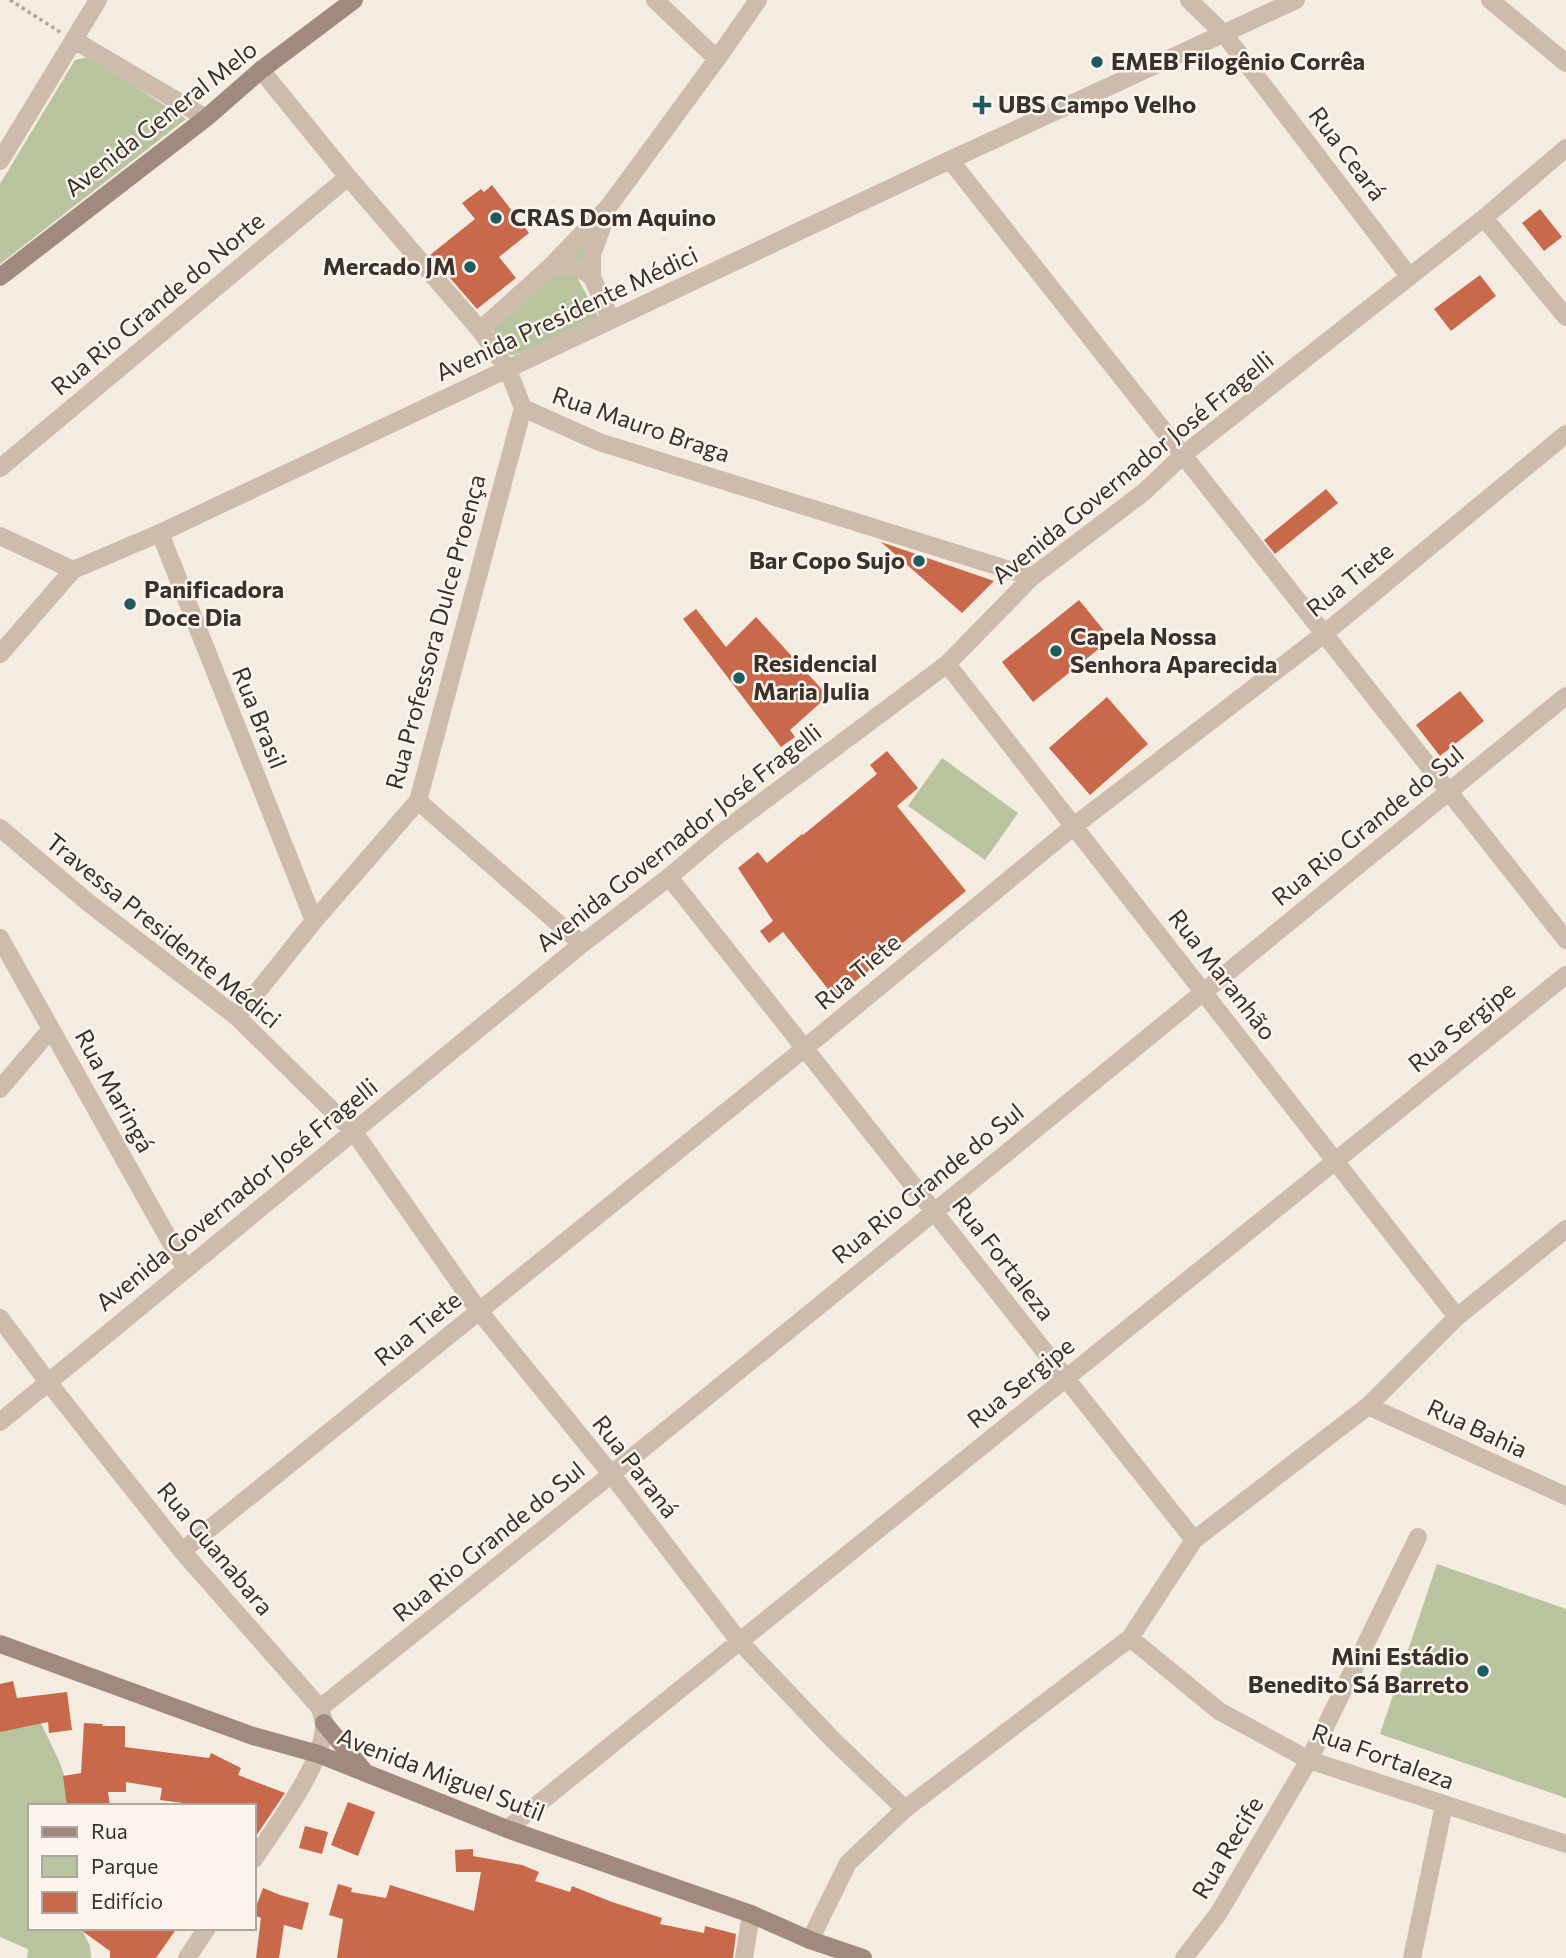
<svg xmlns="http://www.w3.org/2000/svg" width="1566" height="1958" font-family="Commissioner,sans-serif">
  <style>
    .green { fill: #b8c4a0 }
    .building { fill: #c8694b }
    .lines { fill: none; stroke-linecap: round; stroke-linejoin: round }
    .path { stroke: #b9a596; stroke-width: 3.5; stroke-dasharray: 3.5 3.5; stroke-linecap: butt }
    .minor { stroke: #cdbbac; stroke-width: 18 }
    .tertiary { stroke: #cdbbac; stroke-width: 18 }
    .secondary { stroke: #a18a7d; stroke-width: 18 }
    .poi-dot { fill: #1f5a5e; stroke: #fbf5ee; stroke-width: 2.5 }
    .labels { text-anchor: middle; stroke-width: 5; stroke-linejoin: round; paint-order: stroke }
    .poi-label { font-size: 24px; font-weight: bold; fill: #3b302b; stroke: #fbf5ee; text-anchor: start }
    .street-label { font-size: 24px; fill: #3b302b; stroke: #fbf5ee }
  </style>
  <rect width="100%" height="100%" fill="#f4ebe1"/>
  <path class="green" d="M89 57 186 119 0 264V184L75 60Z
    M595 230 578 279 599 318 515 355 502 354 492 336 495 326Z
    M942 758 1018 813 985 860 908 806Z
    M1437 1564 1566 1609V1798L1380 1734Z
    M0 1717 40 1721 60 1763 74 1805 30 1806V1928H81L90 1946 91 1958H27L28 1949 0 1937Z"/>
  <path class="building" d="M492 185 529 233 499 257 516 278 477 309 430 255 475 219 462 203 481 189 484 192Z
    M1540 209 1562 237 1544 251 1522 223Z
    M1480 275 1496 296 1451 331 1434 309Z
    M1326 489 1338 503 1275 554 1264 540Z
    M881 542 994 581 962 613Z
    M1079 600 1111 639 1033 702 1002 662Z
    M696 609 726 647 756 617 828 696 790 730 795 737 781 747 683 619Z
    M1460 691 1484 721 1440 756 1416 725Z
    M1107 697 1148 744 1090 795 1049 748Z
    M887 751 918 788 897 806 966 891 835 998 783 932 769 943 760 931 773 921 738 868 758 852 767 863 802 834 803 835 877 774 870 765Z
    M13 1681 17 1698 67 1692 72 1730 49 1733 48 1722 0 1732V1684Z
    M84 1723 103 1724 102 1726H125V1747L209 1758 211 1753 241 1768 238 1775 285 1793 254 1839V1806H206L160 1800 162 1788 126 1782V1792H108L110 1806H67L63 1776 81 1773Z
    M348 1802 375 1812 358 1856 331 1845Z
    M305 1826 328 1832 322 1854 299 1848Z
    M473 1849V1856L522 1865 539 1872 535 1881 570 1892 572 1886 612 1902 662 1918 660 1924 704 1933 705 1926 736 1934 733 1958H337L343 1919 329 1915 338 1884 352 1888 351 1892 386 1898 390 1885 474 1911 481 1872H456L455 1850Z
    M263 1888 280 1895 309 1903 302 1930 284 1925 279 1958H256L261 1918 254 1915V1912Z
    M78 1928H177L156 1958H110V1951Z"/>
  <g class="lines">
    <path class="path" d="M10 0 60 32"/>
    <path class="minor" d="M655 0 717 59
      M1189 0 1224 34 1409 276
      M1490 0 1566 63
      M74 40 206 118
      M261 70 348 177 480 330 508 370 523 408 599 442 1032 577
      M950 160 1566 940
      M0 161 98 0
      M1484 218 1566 317
      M549 268C568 265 576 264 592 277V255L607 213
      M592 277 611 320
      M480 330 549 268 609 206 717 59 758 0
      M0 468 348 177
      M160 533 314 921
      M0 536 73 570
      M0 654 73 570 160 533 950 160 1296 0
      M947 664 1457 1317
      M418 801 582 944
      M0 828 90 904 237 1017 354 1132 479 1311 612 1475 739 1641 834 1741 905 1809
      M669 877 1194 1540
      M0 938 185 1268
      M237 1017 314 921 418 801 523 408
      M0 1089 51 1029
      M1368 1406 1566 1496
      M0 1422 582 944 669 877 721 833 947 664 1032 577 1144 492 1183 455 1484 218 1566 148
      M182 1551 805 1048 1074 826 1324 634 1566 434
      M1130 1638 1219 1711 1309 1760 1566 1844
      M320 1708C738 1375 1151 1034 1566 696
      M507 1829 1566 975
      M810 1940 848 1863 905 1809 1130 1638 1194 1540 1368 1406 1457 1317 1566 1229
      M1184 1958 1218 1914 1309 1760 1418 1537
      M1412 1958 1444 1805"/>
    <path class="tertiary" d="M0 1318 48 1382 182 1551 320 1708C321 1713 324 1719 324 1724 325 1762 275 1827 254 1859
      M187 1958 207 1928
      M744 1958 751 1914"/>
    <path class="secondary" d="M0 277 206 118 261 70 354 0
      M0 1644 253 1736 318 1754 507 1829 751 1914 810 1940 863 1958
      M324 1723 364 1771"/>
  </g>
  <g class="poi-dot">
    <circle cx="1097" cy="62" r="7"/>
    <path d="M978.5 94.5h7v7h7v7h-7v7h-7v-7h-7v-7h7z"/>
    <circle cx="496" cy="218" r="7"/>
    <circle cx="470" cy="267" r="7"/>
    <circle cx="919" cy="561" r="7"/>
    <circle cx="130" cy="604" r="7"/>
    <circle cx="1056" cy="651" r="7"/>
    <circle cx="739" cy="678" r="7"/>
    <circle cx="1483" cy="1671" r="7"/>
  </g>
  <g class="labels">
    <g class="poi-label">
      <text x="1111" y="70">EMEB Filogênio Corrêa</text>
      <text x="998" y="113">UBS Campo Velho</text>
      <text x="510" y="226">CRAS Dom Aquino</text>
      <text x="456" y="275" text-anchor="end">Mercado JM</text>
      <text x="905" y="569" text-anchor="end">Bar Copo Sujo</text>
      <text x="144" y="598">Panificadora<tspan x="144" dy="28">Doce Dia</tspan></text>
      <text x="1070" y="645">Capela Nossa<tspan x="1070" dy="28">Senhora Aparecida</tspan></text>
      <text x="753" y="672">Residencial<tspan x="753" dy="28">Maria Julia</tspan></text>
      <text x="1469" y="1665" text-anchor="end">Mini Estádio<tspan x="1469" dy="28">Benedito Sá Barreto</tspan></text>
    </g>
    <g class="street-label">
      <text transform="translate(161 119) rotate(-38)" y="8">Avenida General Melo</text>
      <text transform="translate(1347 154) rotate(53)" y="8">Rua Ceará</text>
      <text transform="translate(158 304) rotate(-40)" y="8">Rua Rio Grande do Norte</text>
      <text transform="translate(567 314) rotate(-25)" y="8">Avenida Presidente Médici</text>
      <text transform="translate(641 425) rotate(19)" y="8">Rua Mauro Braga</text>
      <text transform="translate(1133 468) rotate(-39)" y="8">Avenida Governador José Fragelli</text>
      <text transform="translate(1350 580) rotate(-39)" y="8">Rua Tiete</text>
      <text transform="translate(436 632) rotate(-75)" y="8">Rua Professora Dulce Proença</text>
      <text transform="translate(259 718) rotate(68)" y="8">Rua Brasil</text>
      <text transform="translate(1368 826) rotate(-39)" y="8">Rua Rio Grande do Sul</text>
      <text transform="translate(679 838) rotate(-38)" y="8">Avenida Governador José Fragelli</text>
      <text transform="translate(163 931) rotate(39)" y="8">Travessa Presidente Médici</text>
      <text transform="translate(858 972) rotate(-40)" y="8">Rua Tiete</text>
      <text transform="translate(1222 975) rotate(52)" y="8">Rua Maranhão</text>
      <text transform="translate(1462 1027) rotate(-39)" y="8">Rua Sergipe</text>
      <text transform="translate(114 1091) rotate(61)" y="8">Rua Maringá</text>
      <text transform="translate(928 1184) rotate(-39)" y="8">Rua Rio Grande do Sul</text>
      <text transform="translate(237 1195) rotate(-39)" y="8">Avenida Governador José Fragelli</text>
      <text transform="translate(1003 1259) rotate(52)" y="8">Rua Fortaleza</text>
      <text transform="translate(418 1329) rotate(-39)" y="8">Rua Tiete</text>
      <text transform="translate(1021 1383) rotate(-39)" y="8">Rua Sergipe</text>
      <text transform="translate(1477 1429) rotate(25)" y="8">Rua Bahia</text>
      <text transform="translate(635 1467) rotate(52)" y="8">Rua Paraná</text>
      <text transform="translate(489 1542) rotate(-39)" y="8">Rua Rio Grande do Sul</text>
      <text transform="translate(215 1549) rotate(50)" y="8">Rua Guanabara</text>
      <text transform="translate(1383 1757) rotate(20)" y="8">Rua Fortaleza</text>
      <text transform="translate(441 1775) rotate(21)" y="8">Avenida Miguel Sutil</text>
      <text transform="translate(1228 1848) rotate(-59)" y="8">Rua Recife</text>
    </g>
  </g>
  <rect x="28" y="1804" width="228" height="126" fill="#fbf5ee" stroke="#aea6a0" stroke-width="2"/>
  <rect x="42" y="1827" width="35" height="10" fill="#a18a7d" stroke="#aea6a0" stroke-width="2"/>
  <text x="91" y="1839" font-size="21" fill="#3b302b">Rua</text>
  <rect x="42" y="1856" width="35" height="21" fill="#b8c4a0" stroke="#aea6a0" stroke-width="2"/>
  <text x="91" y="1874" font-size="21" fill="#3b302b">Parque</text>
  <rect x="42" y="1892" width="35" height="21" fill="#c8694b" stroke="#aea6a0" stroke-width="2"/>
  <text x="91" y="1909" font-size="21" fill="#3b302b">Edifício</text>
</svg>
